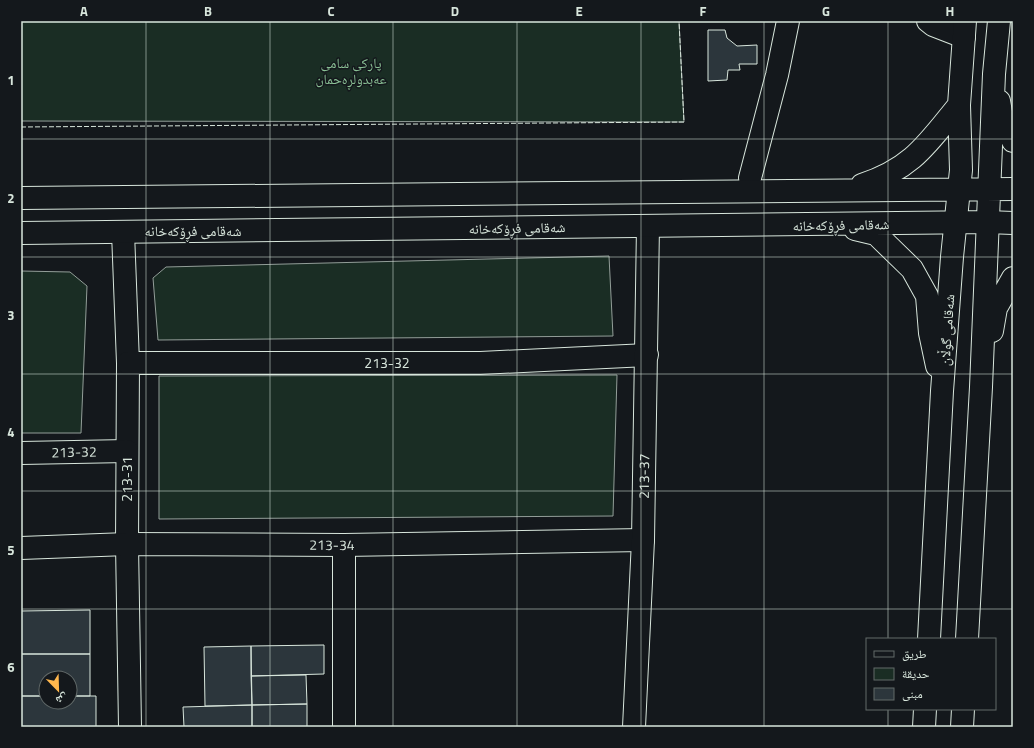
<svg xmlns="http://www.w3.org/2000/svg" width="1034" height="748" font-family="'Titillium Web','Noto Naskh Arabic',sans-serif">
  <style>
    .green { fill: #1a2d24; stroke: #939e99 }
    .building { fill: #2c363c; stroke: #d8e6dc }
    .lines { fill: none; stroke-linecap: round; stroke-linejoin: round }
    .minor-casing { stroke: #d8e6dc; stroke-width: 24 }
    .major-casing { stroke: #d8e6dc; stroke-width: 24 }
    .minor { stroke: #14181c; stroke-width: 22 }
    .major { stroke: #14181c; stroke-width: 22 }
    .fence { stroke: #d8e6dc; stroke-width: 1; stroke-dasharray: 5 2; stroke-linecap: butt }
    .grid { fill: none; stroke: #d8e6dc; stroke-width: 1; stroke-opacity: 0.55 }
    .labels { text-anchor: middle; stroke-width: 3; stroke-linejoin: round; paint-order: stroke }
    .park-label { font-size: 14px; fill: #8ac095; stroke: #14181c }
    .street-label { font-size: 14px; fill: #d8e6dc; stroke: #14181c }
    .neatline { fill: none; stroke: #d8e6dc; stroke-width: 1.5 }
    .grid-label { font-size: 13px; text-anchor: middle; font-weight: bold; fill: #d8e6dc }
  </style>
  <rect width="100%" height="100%" fill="#14181c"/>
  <path class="green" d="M21 21H679L684 122 21 121Z
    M609 256 613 336 158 340 153 278 166 267Z
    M21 271 70 272 87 286 81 433H21Z
    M617 375 613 516 159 519V376Z"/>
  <path class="building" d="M708 30H725L727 38 737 46 757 45V64H739L740 70H728L727 80 708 81Z
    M90 610V654H21V611Z
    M324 645V674L251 676V646Z
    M251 646 252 705 205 706 204 647Z
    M21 654H90V696H70V678H46V696H21Z
    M306 675 307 704 252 705 251 676Z
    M21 696H46V702H70V696H96V727H21Z
    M307 704V727H252V705Z
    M252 705V727H184L183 707Z"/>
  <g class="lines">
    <g class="minor-casing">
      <g id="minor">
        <path d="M928 21 933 25 964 37"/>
        <path d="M750 178 777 75 788 21"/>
        <path d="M123 232 128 363 127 544 130 727"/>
        <path id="s1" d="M128 363H480L647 355"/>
        <path id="s2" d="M21 453 127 451"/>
        <path id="s3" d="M21 548 127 544 344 545 643 540"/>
        <path d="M344 727V545"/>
        <path id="s4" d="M634 727 643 540 648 226"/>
      </g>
    </g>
    <g class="major-casing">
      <path id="major" d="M999 101 1002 118 1013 141
        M862 185C913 168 927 144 959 105
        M21 198 1013 189
        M855 229 876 234 912 269 927 296 930 333 937 366
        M21 233 987 222 1013 223
        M992 331 996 308 1013 278
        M929 639 942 391 952 257 961 170 959 105 965 21
        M967 639 981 387 994 74 999 21
        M924 727 925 709
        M962 727 963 709"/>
    </g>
    <use href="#minor" class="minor"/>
    <use href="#major" class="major"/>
    <path class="fence" d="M21 127 684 122 679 21"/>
  </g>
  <path class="grid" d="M146 21V727M270 21V727M393 21V727M517 21V727M641 21V727M764 21V727M888 21V639M21 139H1013M21 257H1013M21 374H1013M21 491H1013M21 609H1013M888 709V727"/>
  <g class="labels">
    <g class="park-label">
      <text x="351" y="68">پارکی سامی<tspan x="351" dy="16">عەبدولڕەحمان</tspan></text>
    </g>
    <g class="street-label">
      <text transform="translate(841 225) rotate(-1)" y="5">شەقامی فڕۆکەخانە</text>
      <text transform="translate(517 228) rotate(-1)" y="5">شەقامی فڕۆکەخانە</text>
      <text x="193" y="236">شەقامی فڕۆکەخانە</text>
      <text transform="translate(947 330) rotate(-86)" y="5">شەقامی گوڵان</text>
      <text dy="5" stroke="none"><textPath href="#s1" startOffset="259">213-32</textPath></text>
      <text dy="5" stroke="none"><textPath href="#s2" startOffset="53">213-32</textPath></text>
      <text dy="5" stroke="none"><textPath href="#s4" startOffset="251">213-37</textPath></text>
      <text transform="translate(127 479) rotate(-90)" y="5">213-31</text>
      <text dy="5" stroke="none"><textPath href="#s3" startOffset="311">213-34</textPath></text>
    </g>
  </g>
  <rect width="1034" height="748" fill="none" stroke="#14181c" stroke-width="44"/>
  <rect x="866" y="638" width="130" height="72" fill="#14181c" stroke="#626a69"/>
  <rect x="874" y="651" width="20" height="6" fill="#14181c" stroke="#626a69"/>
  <text x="902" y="658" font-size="12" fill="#d8e6dc">طريق</text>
  <rect x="874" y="668" width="20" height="12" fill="#1a2d24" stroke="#626a69"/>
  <text x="902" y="678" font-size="12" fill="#d8e6dc">حديقة</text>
  <rect x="874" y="688" width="20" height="12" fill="#2c363c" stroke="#626a69"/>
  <text x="902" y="698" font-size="12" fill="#d8e6dc">مبنى</text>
  <g transform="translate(58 690) rotate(157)"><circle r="19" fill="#14181c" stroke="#626a69"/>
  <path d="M0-3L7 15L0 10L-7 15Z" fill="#ffb74d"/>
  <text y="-6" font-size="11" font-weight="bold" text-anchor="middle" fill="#d8e6dc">ش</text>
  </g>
  <rect x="22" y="22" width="990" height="704" class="neatline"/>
  <g class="grid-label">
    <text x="84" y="16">A</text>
    <text x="208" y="16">B</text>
    <text x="331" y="16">C</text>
    <text x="455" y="16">D</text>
    <text x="579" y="16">E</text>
    <text x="703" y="16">F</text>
    <text x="826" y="16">G</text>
    <text x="950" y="16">H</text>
    <text x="11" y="85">1</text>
    <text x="11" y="203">2</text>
    <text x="11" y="320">3</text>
    <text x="11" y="437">4</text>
    <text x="11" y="555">5</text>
    <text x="11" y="672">6</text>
  </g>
</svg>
